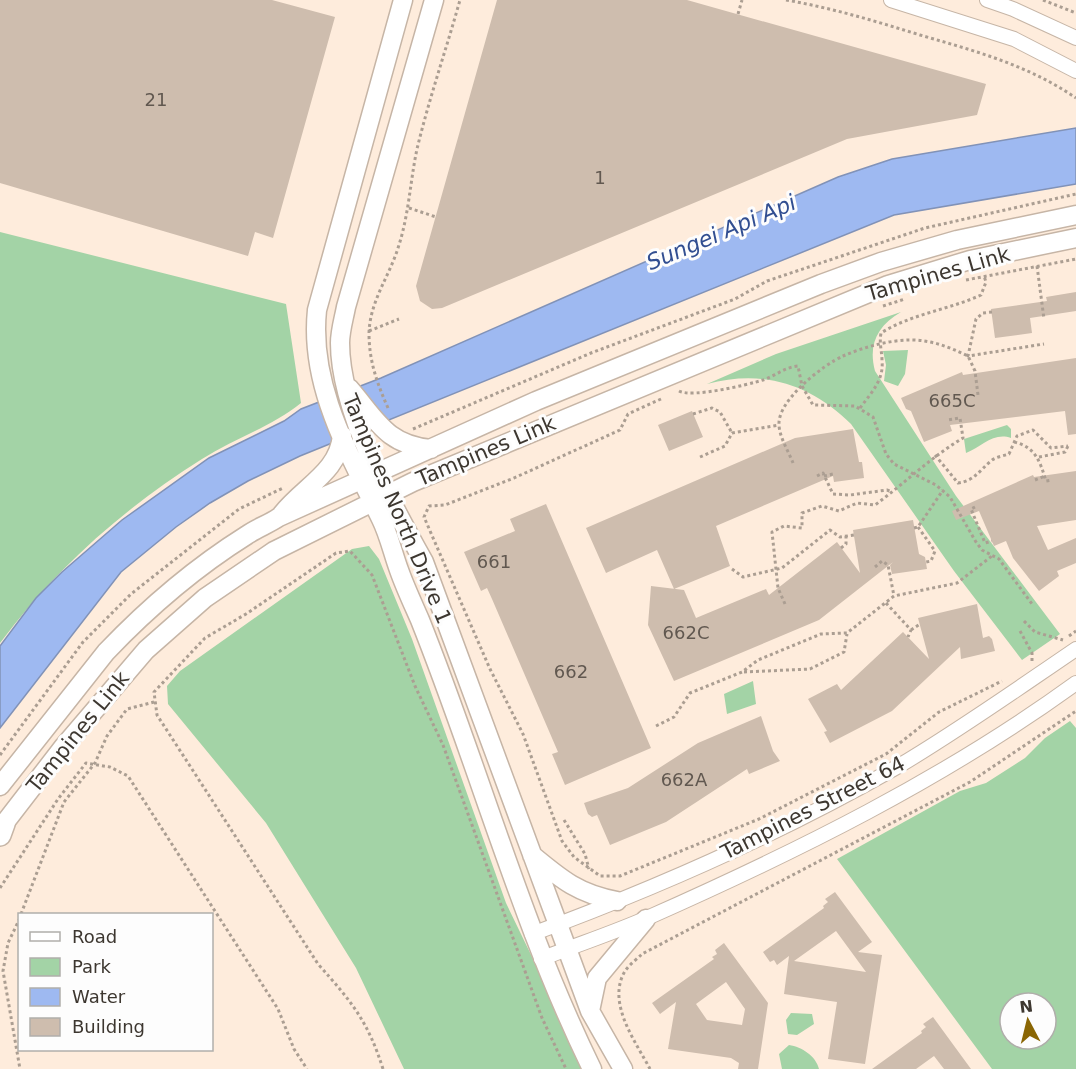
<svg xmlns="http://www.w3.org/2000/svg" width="1076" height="1069" font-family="'DejaVu Sans',sans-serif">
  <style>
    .green { fill: #a3d3a6; fill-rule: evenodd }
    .water { fill: #9eb9f1; stroke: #8192b7; stroke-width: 1.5 }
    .building { fill: #cebdae; fill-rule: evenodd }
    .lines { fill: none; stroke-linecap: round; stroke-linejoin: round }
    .street-casing { stroke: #c6b5a6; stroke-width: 16 }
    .secondary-casing { stroke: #c6b5a6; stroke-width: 21 }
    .primary-casing { stroke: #c6b5a6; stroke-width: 24 }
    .path { stroke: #ab9e92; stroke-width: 3; stroke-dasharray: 3 3; stroke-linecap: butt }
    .street { stroke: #fff; stroke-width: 14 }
    .secondary { stroke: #fff; stroke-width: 18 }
    .primary { stroke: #fff; stroke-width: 21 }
    .labels { text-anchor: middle; stroke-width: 6; stroke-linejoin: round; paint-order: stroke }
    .number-label { font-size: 18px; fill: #615850 }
    .street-label { font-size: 21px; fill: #3d3730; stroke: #fdfdfd }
    .water-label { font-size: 22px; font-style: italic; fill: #314e91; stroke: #fdfdfd }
  </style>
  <rect width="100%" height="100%" fill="#feecdc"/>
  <path class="green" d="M0 232 286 304 301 403C271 427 234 439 202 459 124 508 55 569 0 643Z
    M901 312C877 326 868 345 875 371L956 496 1060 634 1022 660 954 571 851 424C811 384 763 369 707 384L776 354Z
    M908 350 905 374 898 386 884 381 886 365 883 351Z
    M1007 425 1011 429V438C993 432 982 447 966 453L964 439Z
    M369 546 379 559 412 639 506 903 581 1058 580 1069H404L356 968 266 823 168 704 167 686 180 671 352 549Z
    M753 681 756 704 727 714 724 694Z
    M1070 721 1076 728V1069H992L837 859 960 791 986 783 1025 758 1045 738ZM1010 1003H1046V1039H1010Z
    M791 1013 812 1014 814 1024 797 1035 788 1034 786 1020Z
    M789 1045C802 1047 816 1056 819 1069H782L779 1054Z"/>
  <path class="water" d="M1076 128V184L894 215 300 456 248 481 210 503 176 527 121 572 0 728V646L36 598 62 572 122 520 209 458 284 421 301 409 381 378 838 177 892 159Z"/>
  <path class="building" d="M0 0H272L335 17 273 238 255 232 248 256 0 183Z
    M497 0H687L986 84 977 115 847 139 442 308 432 309 420 301 416 286Z
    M1076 292V311L1030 318 1032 333 995 338 991 309 1047 301 1046 297Z
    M1076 358V434L1068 435 1065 411 950 425 952 431 924 442 911 411 906 409 901 398 962 372 963 375Z
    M692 411 703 437 669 451 658 425Z
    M853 429 859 462H862L864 478 834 482 833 476 716 526 730 566 674 589 657 550 606 573 586 528 795 438Z
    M1076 471V520L1037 526 1048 550 1076 538V563L1057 571 1059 576 1039 591 1013 558 1006 541 994 546 979 511 956 520 952 511 1033 475 1034 477Z
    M546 504 651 748 565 785 552 754 558 752 492 599 487 588 481 591 464 552 515 531 510 519Z
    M913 520 919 554 925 557 927 569 892 574 890 565 893 562 819 620 674 681 648 625 651 586 684 590 696 618 766 589 769 595 837 542 860 573 853 530Z
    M977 604 983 638 989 636 992 639 995 651 961 659 960 647 892 711 830 743 824 732 827 731 808 699 837 684 841 690 903 632 929 659 918 618Z
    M761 716 773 751 780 761 749 774 747 769 666 822 610 845 597 815 592 817 588 814 584 803 628 788 698 743Z
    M835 892 872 942 858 952 882 955 865 1064 828 1059 837 1002 784 994 789 956 777 965 774 960 770 962 763 952 824 908 823 906 828 902 825 899ZM836 931 866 972 794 961Z
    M724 943 768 1003 758 1069H738L739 1063 731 1058 668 1049 676 1002 660 1014 652 1003 714 959 712 957 717 954 715 950ZM726 982 745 1009 742 1025 707 1020 696 1004Z
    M933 1017 971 1069H944L934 1056 916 1069H872L922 1033 921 1031 926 1027 923 1024Z"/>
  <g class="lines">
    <g class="street-casing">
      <path id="street" d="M891 0 1014 39 1076 71
        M987 0 1013 9 1076 38
        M532 934C657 888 781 833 897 767 958 731 1017 689 1076 649
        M541 959C576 945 613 933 647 918 796 852 944 779 1076 683"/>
    </g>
    <g class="secondary-casing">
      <path id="secondary" d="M403 0 317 310C309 386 349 453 381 519 389 535 393 554 399 570 405 587 413 604 420 620 480 770 521 924 592 1069
        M434 0 346 307C344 318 340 331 340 343 340 411 391 503 424 562L590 1011 623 1069
        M349 388C376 419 386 445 431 449
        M282 514C304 486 339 472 342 435
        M0 786 106 652C147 609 196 567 247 535 257 528 269 524 279 517L536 401 821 284 881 262 957 240 1076 215
        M0 829 64 746 146 650 205 598 274 551 413 482 888 285 970 260 1076 238
        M532 855C562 880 579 894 617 901
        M590 1011 597 978 646 919"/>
    </g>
    <g class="primary-casing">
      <path id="primary" d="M0 835 4 824"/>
    </g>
    <path class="path" d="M786 0C832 8 875 21 920 35 975 51 1028 65 1076 98
      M1043 0 1076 13
      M738 14 742 0
      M409 208 436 217
      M1037 266 1044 319
      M966 280 1076 259
      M883 306 905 299
      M992 312 983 313 976 319 968 356 1044 344
      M369 331 399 319
      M679 391C692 398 747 385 763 380 775 376 785 367 798 366L802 386 813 405 855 406 873 417 886 454 894 464 936 485 950 497 976 542 982 550 999 559 1032 604
      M661 399 628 414 620 430 514 478 445 505 429 506 424 517 490 669 523 734 562 841 574 857 600 876H620L759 819 886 754 939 712 1002 681
      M388 408C377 383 369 361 369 333 370 301 389 277 398 248 409 215 410 182 417 149 429 99 446 50 460 0
      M860 408C871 393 884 380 882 361 882 351 879 344 881 333 911 314 948 310 981 295L986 282 984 276
      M693 414 712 408 720 412 732 433
      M413 429 591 353 735 299 767 281 925 228 1076 194
      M1014 442C1036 447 1040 462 1046 481L1052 480
      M935 455 958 483C974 481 979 471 991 461 995 457 1003 456 1009 454L1017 436 1033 430 1051 448 1068 446
      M700 457 725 446 732 433 779 425
      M1039 457 1065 452 1068 446
      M793 463C789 452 779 437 779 424 778 400 823 365 843 356 864 347 889 340 911 340 932 340 949 347 968 356L975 371 978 395
      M817 476 823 473 833 494 850 495 887 490 892 492
      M824 476 833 474
      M1035 480 1045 476
      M975 507 971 509 985 543 992 541
      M918 527 935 551 931 561 926 562
      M914 528 918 527 943 490
      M841 548 846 544V536
      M875 567 882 561 888 565 894 596
      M732 569 743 577 782 568 830 530 840 537 854 535
      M886 603 911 630 908 637
      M785 604 778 588 772 532 784 526 802 528V513L822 506 839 511 857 503 875 505C905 483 931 457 963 438L960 418 947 420
      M1024 621 1035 632 1063 640
      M911 630 920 624
      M1020 631 1032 653V662
      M1069 636 1076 631
      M744 672 810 669 844 652 847 634
      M656 726 674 717 690 693 742 672 758 660 821 634 847 633 894 596 957 583 992 556
      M0 755 83 642 131 594 239 509 283 488
      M564 820 585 854 589 869
      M0 888 58 799 86 763 110 767 128 776 278 1009 294 1049 307 1069
      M21 914 64 802 95 763 107 736 127 709 154 702
      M20 918 8 943 3 971 20 1069
      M383 1069C368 1021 351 1001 318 964L157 715 154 692 205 638 246 614 336 553 350 551 372 575 415 686 443 745 542 1018 566 1069
      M650 1069C636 1042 606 1003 625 971 629 965 637 959 642 954L970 782 1076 711"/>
    <use href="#street" class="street"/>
    <use href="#secondary" class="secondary"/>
    <use href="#primary" class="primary"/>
  </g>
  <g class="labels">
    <g class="number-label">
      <text x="156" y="106">21</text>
      <text x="600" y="184">1</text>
      <text x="952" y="407">665C</text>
      <text x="494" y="568">661</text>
      <text x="686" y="639">662C</text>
      <text x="571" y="678">662</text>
      <text x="684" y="786">662A</text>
    </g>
    <g class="street-label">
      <text transform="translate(938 274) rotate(-16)" y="7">Tampines Link</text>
      <text transform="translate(486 451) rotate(-23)" y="7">Tampines Link</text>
      <text transform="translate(397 509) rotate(67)" y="7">Tampines North Drive 1</text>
      <text transform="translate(78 732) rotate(-51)" y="7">Tampines Link</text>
      <text transform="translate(813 808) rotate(-27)" y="7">Tampines Street 64</text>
    </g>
    <g class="water-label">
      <text transform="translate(721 232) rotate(-23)" y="8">Sungei Api Api</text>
    </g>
  </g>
  <rect x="18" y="913" width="195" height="138" fill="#fdfdfd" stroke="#b0aeab" stroke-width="1.5"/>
  <rect x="30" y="932" width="30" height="9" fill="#ffffff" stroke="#b0aeab" stroke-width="1.5"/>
  <text x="72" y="943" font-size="18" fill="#3d3730">Road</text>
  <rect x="30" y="958" width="30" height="18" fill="#a3d3a6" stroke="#b0aeab" stroke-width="1.5"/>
  <text x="72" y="973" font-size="18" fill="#3d3730">Park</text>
  <rect x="30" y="988" width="30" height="18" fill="#9eb9f1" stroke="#b0aeab" stroke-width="1.5"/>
  <text x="72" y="1003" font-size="18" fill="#3d3730">Water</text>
  <rect x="30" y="1018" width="30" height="18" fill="#cebdae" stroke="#b0aeab" stroke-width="1.5"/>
  <text x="72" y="1033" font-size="18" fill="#3d3730">Building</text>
  <g transform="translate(1028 1021) rotate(353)"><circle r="28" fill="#fdfdfd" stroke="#b0aeab" stroke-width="1.5"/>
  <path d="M0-4.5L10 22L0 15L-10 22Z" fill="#8a6604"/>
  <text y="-9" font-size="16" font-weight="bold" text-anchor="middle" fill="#3d3730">N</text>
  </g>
</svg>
